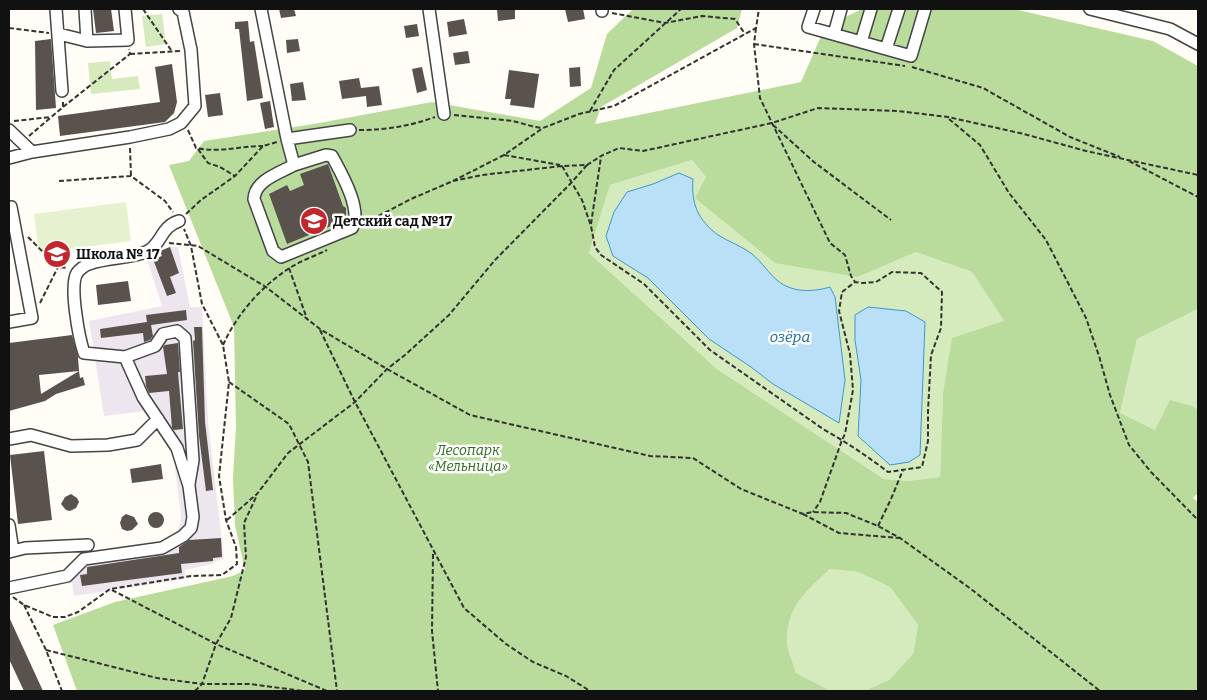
<svg xmlns="http://www.w3.org/2000/svg" width="1207" height="700" font-family="Bitter,serif">
  <style>
    .industrial { fill: #eee6ef }
    .green { fill: #d5ebbd }
    .forest { fill: #b9dc9c; fill-rule: evenodd }
    .pitch { fill: #e6f2cf }
    .water { fill: #b9e0f7; stroke: #3f96cf }
    .building { fill: #5a524d }
    .lines { fill: none; stroke-linecap: round; stroke-linejoin: round }
    .minor-casing { stroke: #444; stroke-width: 14 }
    .path { stroke: #333; stroke-width: 2; stroke-dasharray: 5 2.5; stroke-linecap: butt }
    .minor { stroke: #fff; stroke-width: 11 }
    .labels { text-anchor: middle; stroke-width: 5; stroke-linejoin: round; paint-order: stroke }
    .poi-label { font-size: 14px; font-weight: bold; fill: #111; stroke: #fff; text-anchor: start }
    .park-label { font-size: 14px; font-style: italic; fill: #2f6b1f; stroke: #fff }
    .water-label { font-size: 15px; font-style: italic; fill: #1768a6; stroke: #fff }
  </style>
  <rect width="100%" height="100%" fill="#fffdf5"/>
  <path class="industrial" d="M170 247H178L190 307H202L208 422 224 559 216 561 212 564 185 570V579L74 596 70 567 79 555 161 542 173 536 178 530 180 524 181 514 173 454 145 411 104 416 89 321 162 306 146 256Z"/>
  <path class="green" d="M162 14 166 44 146 47 142 16Z
    M110 61 112 79 138 76 140 89 91 94 88 63Z
    M692 160 706 177 858 277 916 252 972 272 1004 321 943 394 940 477 908 481 884 479 717 369 589 253 610 185Z
    M1198 309V410L1191 406 1155 430 1120 413 1137 339Z
    M830 569 858 572 890 587 918 625 913 654 889 680 864 691 829 690 796 673C794 664 788 652 787 643 786 607 805 591 830 569Z"/>
  <path class="forest" d="M633 9H742L737 28 601 107 595 124 801 82 825 27 862 9H1014L1153 41 1198 66V309L1137 339 1120 413 1155 430 1170 400 1192 406 1198 410V493L1193 498 1198 502V691H864L889 680 913 654 918 625 890 587 858 572 830 569C806 591 786 607 787 643 788 652 794 664 796 673L829 690 838 691H77L53 625 115 602 233 576 245 570 235 525 233 478 236 427 234 327 169 165 189 161 204 141 314 124 432 102 540 121 591 88 607 34ZM692 160 706 177 695 198 775 263 858 277 916 252 972 272 1004 321 952 338 943 394 940 477 908 481 884 479 717 369 589 253 610 185Z"/>
  <path class="pitch" d="M126 202 131 241 39 253 34 214Z"/>
  <path class="water" d="M679 173 693 179C691 204 698 220 718 235 729 242 742 246 752 254 762 262 769 274 778 281 793 293 813 292 830 287L835 297 845 380 839 423 773 384 751 367 709 339 648 278 613 256 606 236 614 212 627 192 653 184Z
    M868 307 906 311 925 322 920 455 909 462 890 465 858 436 861 380 855 340V315Z"/>
  <path class="building" d="M93 9H111L114 31 96 33Z
    M279 9H294L296 16 281 18Z
    M497 9H515V19L498 21Z
    M565 9H583L585 19 568 22Z
    M464 19 467 34 449 37 447 22Z
    M248 21 250 42 254 41 263 98 247 101 239 29H235V22Z
    M417 24 419 36 406 38 404 26Z
    M51 39 56 108 36 110 35 41Z
    M298 39 300 51 287 53 286 40Z
    M468 51 470 63 455 65 453 53Z
    M172 64 177 102 174 113 165 122 60 136 58 116 160 102 155 67Z
    M422 67 427 90 417 93 412 69Z
    M580 67 581 86 570 87 569 68Z
    M509 70 539 74 534 108 510 105 511 99H505Z
    M359 78 361 88 379 86 382 105 367 107 366 96 342 99 339 81Z
    M303 82 306 100 292 101 290 84Z
    M220 93 223 115 208 117 205 95Z
    M270 101 274 127 265 129 260 103Z
    M328 164 343 206 346 208V222L339 225 336 224 287 244 269 194 287 185 290 191 304 185 300 174Z
    M170 247 179 273 170 277 176 293 167 296 153 259 162 256 160 251Z
    M128 281 131 301 98 305 96 285Z
    M186 310 187 320 151 325 153 336 150 340 144 342 143 333 101 338 100 329 147 322 146 315Z
    M194 327H202L205 422 213 490 206 491 199 436 193 341 195 340Z
    M72 335 78 357 79 371 39 375 41 394 79 371 80 378 83 377 85 385 56 394 45 401 9 411V343Z
    M178 343 180 372H178L183 429 174 430 172 428 169 391 149 393 146 386 145 376 167 374 163 347 165 345Z
    M44 451 52 520 18 524 10 455Z
    M161 464 163 479 132 483 130 469Z
    M71 494 77 498 79 502 76 508 70 511 66 510 61 504 65 497Z
    M148 520a8 8 0 1 1 16 0a8 8 0 1 1-16 0Z
    M126 514 134 517 138 524 132 530 127 531 122 529 120 523 122 517Z
    M221 538 222 557 213 558V561L181 564 182 573 82 586 80 575 87 574V567L179 553V547L189 540Z
    M9 617 43 691H24L9 659Z"/>
  <g class="lines">
    <g class="minor-casing">
      <path id="minor" d="M56 9 62 91
        M85 9 87 41
        M261 9 287 139 294 165 326 155 332 156C341 173 363 210 352 228L281 257 273 251 254 199C255 180 280 173 294 165
        M429 9 444 114
        M602 9V11
        M814 9 808 27 911 56 925 9
        M1090 9 1170 29 1198 44
        M59 34 87 41 128 40 125 9
        M834 34 841 9
        M861 42 871 9
        M886 49 899 9
        M9 130 32 152 130 137 169 129 181 123 195 106 191 50 183 12 179 9
        M287 139 350 130
        M9 158 32 152
        M9 207H11L32 318 9 322
        M125 357 155 346 163 334 177 331 185 338 193 460 189 484
        M9 439 31 435 71 446 108 445 137 440 158 419
        M9 525 13 551
        M9 552 25 548 88 545
        M9 588 67 576 84 559 162 548 183 536 191 528 193 517 189 486 177 448 143 397 125 357 84 353C79 338 69 286 77 273 79 270 85 265 89 264 107 257 128 259 146 252 162 245 160 227 179 221"/>
    </g>
    <path class="path" d="M143 9 171 50
      M612 13 665 23 702 16 735 19 745 34
      M9 28 49 33
      M756 28 754 44 760 98 830 243 845 255 851 276 855 282
      M754 44 905 66
      M130 54 180 51
      M912 67 983 88 1070 137 1120 157
      M63 107 130 54 129 49
      M590 111 614 70 681 9
      M454 115 513 121 535 127 543 128
      M949 119 980 145 1009 193 1046 240 1086 318 1099 356 1110 395 1129 445 1151 472 1198 520
      M14 121 51 117
      M773 125 814 162 891 220
      M188 130 196 148C221 153 239 146 263 146
      M359 130C386 130 410 126 435 117
      M29 136 63 107V102
      M130 148 131 176
      M198 149 208 163 220 167 235 176
      M504 155 560 165
      M1129 161 1198 197
      M562 166 582 200 591 226 595 247 601 255 644 284 710 350 823 429C846 442 867 456 888 472L922 467 928 441V411L931 355 941 328 942 292 921 273 892 272 876 282 862 283 855 282 842 292 839 311 850 354 853 390 845 434 842 440 820 502 813 512
      M59 181 131 176 165 201 173 212
      M453 181 482 175 562 166 587 165 601 156 619 148 643 151 772 123 818 108 898 111 948 117 1024 134 1086 151 1198 175
      M186 214 201 200 235 176 263 146 277 142
      M365 223 411 199 453 181 504 155 543 128 579 114 614 106 756 28 759 9
      M591 224 601 157
      M28 237 58 267 68 268
      M169 243 198 246 266 287 320 329 387 369 470 415 650 456 693 458 741 489 803 514 813 512 846 513 878 526 900 538 971 589 1100 691
      M289 268 307 319
      M40 303 58 267
      M320 330 355 402 464 608 506 644 533 662 566 676 590 691
      M223 345C237 314 260 288 288 269 300 261 315 256 327 250
      M229 382 289 424 308 462 337 691
      M803 514 839 533 899 538
      M227 520 257 494 288 453 355 402 387 369 405 355 449 315 495 260 571 183 587 165
      M878 526 891 499 903 470
      M433 554 432 631 438 691
      M112 590 216 644 327 691
      M13 597 24 605 53 617H65L78 612 110 589 191 576 222 575 237 564 236 547 226 520 219 476 229 382 223 345 202 304 191 246 184 229
      M24 605 46 650 62 691
      M46 650 157 678 202 684H250L303 691
      M195 691 202 684 216 644 231 618 246 557 244 523 257 495"/>
    <use href="#minor" class="minor"/>
  </g>
  <defs>
    <g id="school-disc" transform="scale(1.4375)"><circle r="9.5" fill="#c4262e" stroke="#fff"/><path d="M0-5L7-2L0 1L-7-2ZM-4 1L0 2.5L4 1V4Q0 6-4 4Z" fill="#fff"/></g>
  </defs>
  <g fill-rule="evenodd">
    <use href="#school-disc" x="314" y="221"/>
    <use href="#school-disc" x="57" y="254"/>
  </g>
  <g class="labels">
    <g class="poi-label">
      <text x="333" y="226">Детский сад №17</text>
      <text x="76" y="259">Школа № 17</text>
    </g>
    <g class="park-label">
      <text x="468" y="455">Лесопарк<tspan x="468" dy="16">«Мельница»</tspan></text>
    </g>
    <g class="water-label">
      <text x="790" y="342">озёра</text>
    </g>
  </g>
  <rect width="1207" height="700" fill="none" stroke="#111111" stroke-width="20"/>
</svg>
